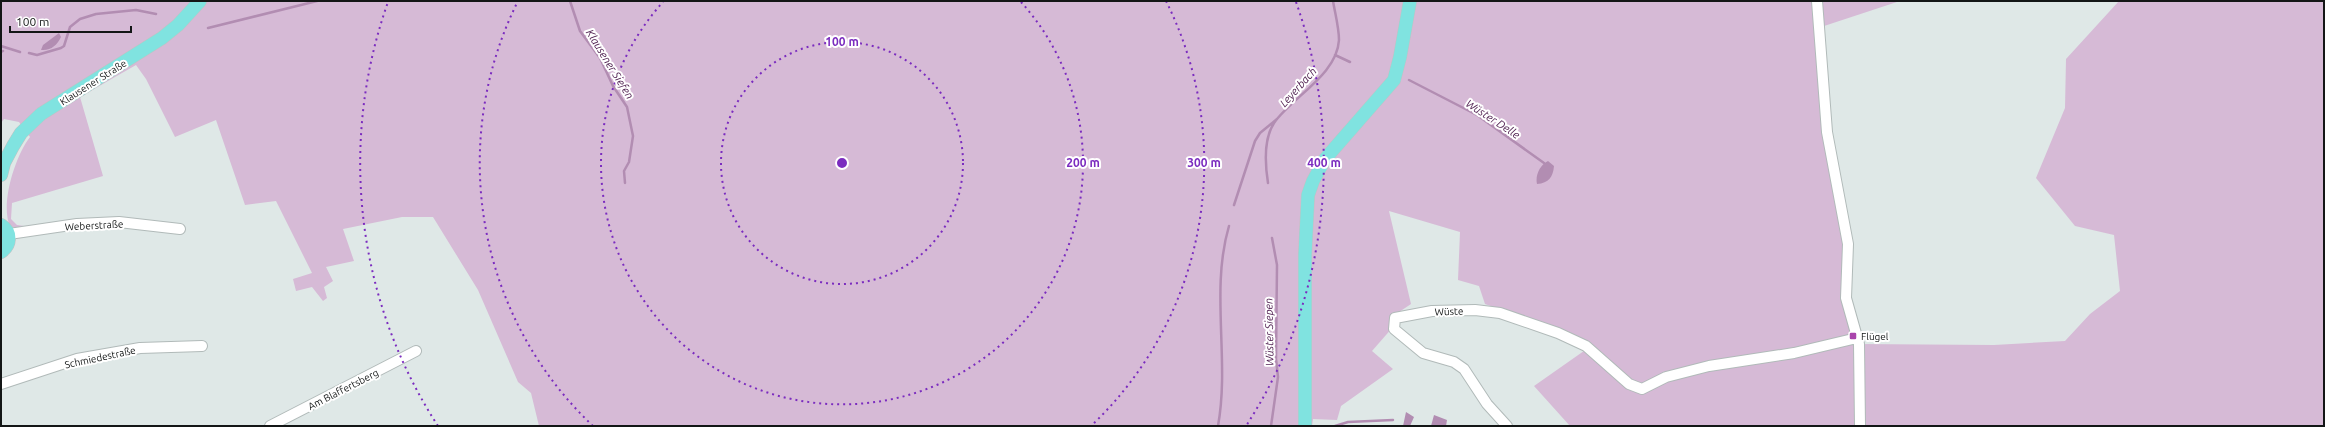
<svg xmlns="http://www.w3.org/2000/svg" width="2325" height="427" font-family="Ubuntu,sans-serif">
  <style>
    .green { fill: #d6bad6 }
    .water { fill: #b28db2 }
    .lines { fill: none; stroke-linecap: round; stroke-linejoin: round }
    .stream { stroke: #b28db2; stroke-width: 2.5 }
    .minor-casing { stroke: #b1bab9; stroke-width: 12 }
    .major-casing { stroke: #c2c2c2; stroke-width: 14 }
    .minor { stroke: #fff; stroke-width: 10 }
    .major { stroke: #80e3e0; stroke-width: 13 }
    .ring { fill: none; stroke: #7b2cbf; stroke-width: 2; stroke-dasharray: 2 4 }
    .poi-dot { fill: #a945ab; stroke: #fff; stroke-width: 1.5 }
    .labels { text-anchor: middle; stroke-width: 4; stroke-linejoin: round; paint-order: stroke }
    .street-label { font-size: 10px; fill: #131616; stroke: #fff }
    .poi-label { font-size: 10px; fill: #131616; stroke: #fff; text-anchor: start }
    .water-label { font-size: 11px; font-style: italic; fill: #502151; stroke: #fff }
    .centre { fill: #7b2cbf; stroke: #fff; stroke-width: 2 }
    .ring-label { font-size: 12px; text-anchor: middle; font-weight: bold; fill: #7b2cbf; stroke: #fff; stroke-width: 4; stroke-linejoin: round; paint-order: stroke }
  </style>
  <rect width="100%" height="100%" fill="#dfe8e7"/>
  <path class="green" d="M1 1H1900L1818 28 1856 344 1994 345 2065 341 2090 314 2120 291 2114 235 2075 226 2036 178 2065 108 2066 59 2119 1H2324V426H1570L1534 386 1591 346 1579 338 1485 304 1479 286 1458 280 1460 232 1389 211 1411 304 1393 316V327L1372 351 1393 369 1341 406 1337 420 1313 419 1312 426H539L531 393 518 382 478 290 433 217H402L343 229 354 261 326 267 333 281 324 287 327 298 323 301 312 287 296 291 293 279 312 273 276 201 245 205 216 120 175 137 146 79 136 65 80 97 103 176 12 203 11 219 17 225 24 226 16 228 10 226C0 205 15 156 30 137L19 122 4 119 1 123Z"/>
  <path class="water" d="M59 33 61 37C57 45 51 51 41 50L43 45Z
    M1548 161 1554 166C1553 177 1549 183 1537 184 1535 175 1540 165 1548 161Z
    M1406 412 1414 417 1410 426H1403Z
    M1434 415 1447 420 1446 426H1431Z"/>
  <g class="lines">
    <path class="stream" d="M570 1 580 31 600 58 613 86 627 107 633 136 629 162 624 171 625 183
      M208 28 317 1
      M1 46 20 52
      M1 52 3 51
      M29 53 37 55 61 48 64 46 70 27 80 19 96 14 136 10 156 14
      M1335 55 1350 62
      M1409 80 1477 115 1544 163
      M1268 183C1265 164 1263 140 1274 123 1292 97 1337 75 1339 40 1339 28 1335 13 1333 1
      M1234 205 1255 141 1260 133 1277 119
      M1218 426C1230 360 1210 290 1229 226
      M1271 426 1278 377 1276 359 1277 265 1272 238
      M1335 426 1348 422 1393 420"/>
    <g class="minor-casing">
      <path id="minor" d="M1817 1 1827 132 1848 244 1846 298 1859 344 1860 426
        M9 234 77 224 119 222 180 229
        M1 384 77 359 140 348 202 346
        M270 426 416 351
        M1507 426 1487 404 1464 369 1454 362 1423 353 1394 329 1395 318 1432 311 1475 310 1500 313 1558 333 1586 346 1629 384 1642 389 1666 377 1709 366 1794 353 1857 338"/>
    </g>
    <g class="major-casing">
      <path id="major" d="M1 175 4 163 13 146 21 133 41 114 162 38 178 25 200 1
        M1 225C12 232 11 245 1 252
        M1305 426V255L1308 195 1313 181 1325 159 1394 80 1400 57 1410 1"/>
    </g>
    <use href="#minor" class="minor"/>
    <use href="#major" class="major"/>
  </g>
  <g class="ring">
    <circle cx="842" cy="163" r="121"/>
    <path d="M1021 2A241 241 0 1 1 663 2"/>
    <path d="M593 426A362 362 0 0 1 518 1M1166 1A362 362 0 0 1 1091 426"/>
    <path d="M438 426A482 482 0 0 1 388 2M1296 2A482 482 0 0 1 1246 426"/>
  </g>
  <rect class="poi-dot" x="1849" y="332" width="8" height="8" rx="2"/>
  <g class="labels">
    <g class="street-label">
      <text transform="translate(93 82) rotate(-32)" y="4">Klausener Straße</text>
      <text transform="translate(94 225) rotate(-3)" y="4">Weberstraße</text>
      <text transform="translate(1449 311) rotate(-2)" y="4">Wüste</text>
      <text transform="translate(100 357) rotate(-12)" y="4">Schmiedestraße</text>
      <text transform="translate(343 389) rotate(-27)" y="4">Am Blaffertsberg</text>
    </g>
    <g class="poi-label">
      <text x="1861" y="340">Flügel</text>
    </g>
    <g class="water-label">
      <text transform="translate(610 64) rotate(58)" y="4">Klausener Siefen</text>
      <text transform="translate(1298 87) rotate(-48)" y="4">Leyerbach</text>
      <text transform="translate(1493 119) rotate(33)" y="4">Wüster Delle</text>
      <text transform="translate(1269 332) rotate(-91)" y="4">Wüster Siepen</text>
    </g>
  </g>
  <circle cx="842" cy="163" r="6" class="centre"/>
  <g class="ring-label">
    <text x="842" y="46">100 m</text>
    <text x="1083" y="167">200 m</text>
    <text x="1204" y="167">300 m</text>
    <text x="1324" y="167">400 m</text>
  </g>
  <rect width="2325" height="427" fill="none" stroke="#131616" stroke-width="4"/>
  <path d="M10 26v6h121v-6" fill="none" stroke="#131616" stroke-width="2"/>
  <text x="16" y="26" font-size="12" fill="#131616" stroke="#ffffff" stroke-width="3" paint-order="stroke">100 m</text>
</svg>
